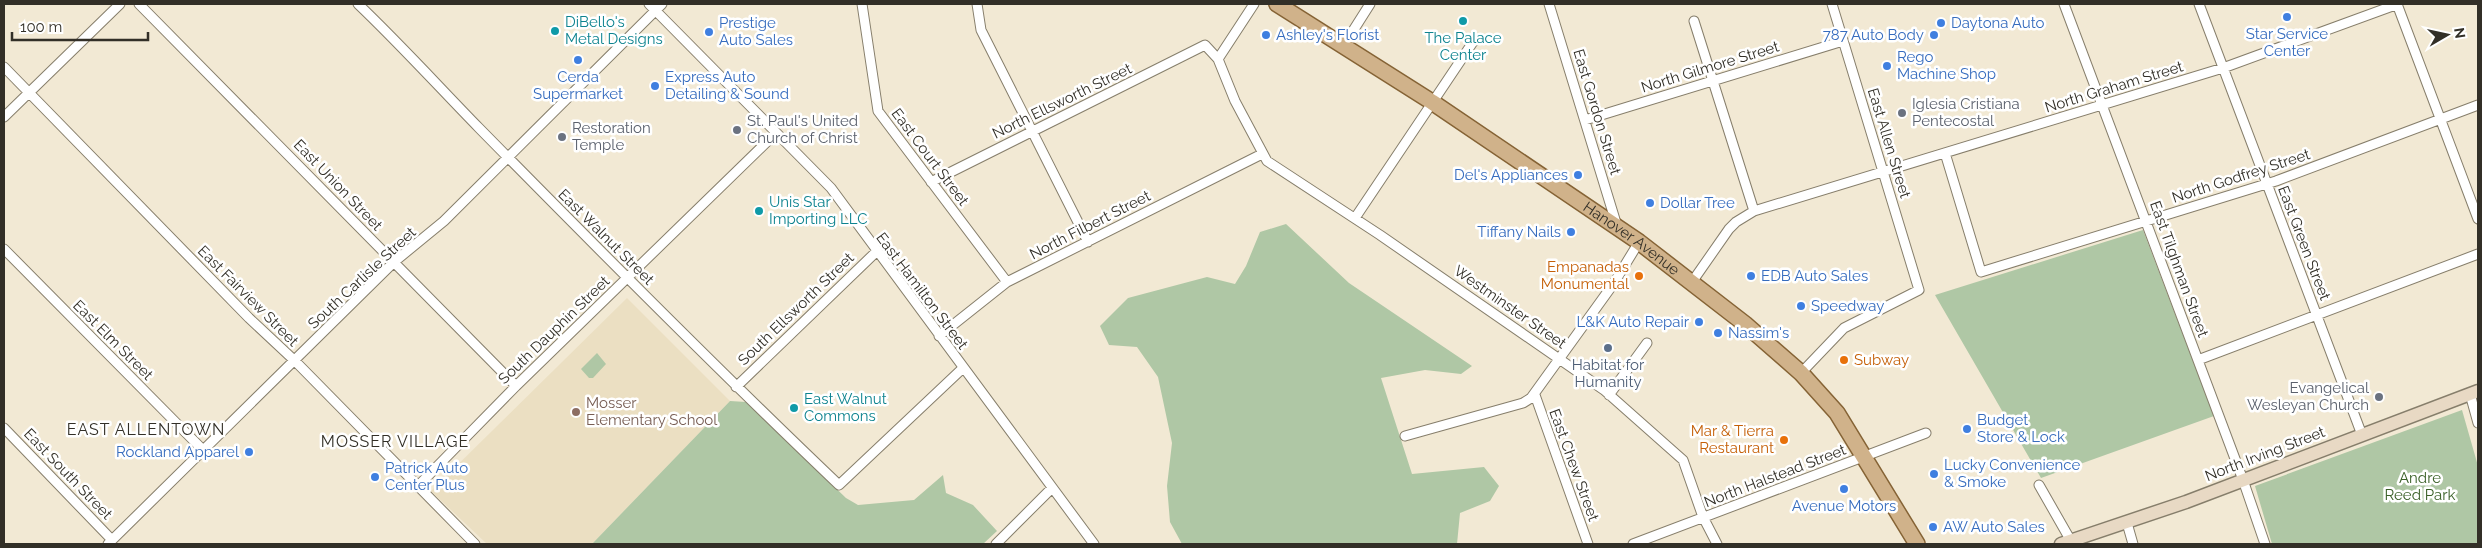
<svg xmlns="http://www.w3.org/2000/svg" width="2482" height="548" font-family="Raleway,sans-serif">
  <style>
    .built { fill: #ebdfc2 }
    .green { fill: #afc7a5 }
    .lines { fill: none; stroke-linecap: round; stroke-linejoin: round }
    .street-casing { stroke: #867e6b; stroke-width: 11 }
    .secondary-casing { stroke: #867e6b; stroke-width: 15 }
    .primary-casing { stroke: #856335; stroke-width: 18 }
    .street { stroke: #fff; stroke-width: 9 }
    .secondary { stroke: #e8d9c4; stroke-width: 12 }
    .primary { stroke: #d0b28a; stroke-width: 15 }
    .shop-dot { fill: #3f7fe0; stroke: #fff; stroke-width: 2 }
    .culture-dot { fill: #0f9aa8; stroke: #fff; stroke-width: 2 }
    .worship-dot { fill: #6b7280; stroke: #fff; stroke-width: 2 }
    .food-dot { fill: #e8710a; stroke: #fff; stroke-width: 2 }
    .service-dot { fill: #5c6f8a; stroke: #fff; stroke-width: 2 }
    .education-dot { fill: #8d6e63; stroke: #fff; stroke-width: 2 }
    .labels { text-anchor: middle; stroke-width: 5; stroke-linejoin: round; paint-order: stroke }
    .culture-label { font-size: 15px; fill: #0d838f; stroke: #fff; text-anchor: start }
    .shop-label { font-size: 15px; fill: #366cbe; stroke: #fff; text-anchor: start }
    .street-label { font-size: 15px; fill: #322f27; stroke: #fff }
    .worship-label { font-size: 15px; fill: #5b616d; stroke: #fff; text-anchor: start }
    .food-label { font-size: 15px; fill: #c56008; stroke: #fff; text-anchor: end }
    .service-label { font-size: 15px; fill: #4e5e75; stroke: #fff }
    .education-label { font-size: 15px; fill: #785e54; stroke: #fff; text-anchor: start }
    .park-label { font-size: 15px; fill: #3a6027; stroke: #fff }
    .neighbourhood-label { font-size: 16px; letter-spacing: 1px; fill: #322f27; stroke: #fff }
  </style>
  <rect width="100%" height="100%" fill="#f2e9d4"/>
  <path class="built" d="M627 298 730 401 592 544H487L431 491Z"/>
  <path class="green" d="M1286 224 1349 283 1472 366 1461 374 1425 370 1381 378 1412 474 1484 467 1499 486 1490 501 1460 513 1457 544H1182L1170 522 1167 486 1172 443 1158 377 1137 347 1109 345 1100 326 1128 298 1207 277 1235 284 1246 266 1260 232Z
    M2143 230 2214 416 2041 478 1935 295Z
    M597 353 606 364 593 378H589L581 369Z
    M730 401 746 402 846 498 858 505 914 500 943 475 946 493 973 505 997 531 983 544H592Z
    M2462 410 2478 466V544H2272L2255 486Z"/>
  <g class="lines">
    <g class="street-casing">
      <path id="street" d="M139 4 516 386
        M358 4C400 44 439 87 479 128 598 249 717 369 839 485L963 368
        M649 4 831 188 1094 544
        M862 4 878 111 1007 282
        M977 4 981 30 1088 242
        M1549 4 1617 226
        M2064 4 2243 480 2265 544
        M2199 4 2362 435
        M2397 4 2478 219
        M1694 21 1754 211
        M1344 45 1370 4
        M1218 59 1254 4
        M4 67 249 318 295 361 475 544
        M4 117 120 4
        M1585 120 1843 41
        M1945 153 1981 272 2276 181 2478 105
        M931 182 1205 45 1218 59 1235 101 1267 161 1380 235 1604 390 1683 460 1703 517 1717 544
        M1355 218 1473 42
        M4 249 204 451
        M1692 282 1729 229 1736 222 1754 211 2223 68 2398 4
        M939 336 1007 282 1262 154
        M2198 360 2478 254
        M1801 373 1844 328 1919 290 1832 4
        M736 387 876 252
        M2470 394 2478 423
        M1535 395 1588 544
        M1609 395 1647 343
        M4 428 112 540
        M1405 436 1523 403 1531 398 1614 283 1639 242
        M2039 485 2071 541
        M417 487 516 386 776 133
        M2127 523 2133 544
        M108 544 394 262 444 221 662 4
        M996 544 1052 488
        M1633 544 1926 433"/>
    </g>
    <g class="secondary-casing">
      <path id="secondary" d="M2061 544 2186 502 2478 391"/>
    </g>
    <g class="primary-casing">
      <g id="primary">
        <path id="s1" d="M1277 4 1432 102 1639 242 1745 324 1801 373 1837 413 1917 544"/>
      </g>
    </g>
    <use href="#street" class="street"/>
    <use href="#secondary" class="secondary"/>
    <use href="#primary" class="primary"/>
  </g>
  <g class="shop-dot">
    <circle cx="2287" cy="17" r="5"/>
    <circle cx="1941" cy="23" r="5"/>
    <circle cx="709" cy="32" r="5"/>
    <circle cx="1266" cy="35" r="5"/>
    <circle cx="1934" cy="35" r="5"/>
    <circle cx="578" cy="60" r="5"/>
    <circle cx="1887" cy="66" r="5"/>
    <circle cx="655" cy="86" r="5"/>
    <circle cx="1578" cy="175" r="5"/>
    <circle cx="1650" cy="203" r="5"/>
    <circle cx="1571" cy="232" r="5"/>
    <circle cx="1751" cy="276" r="5"/>
    <circle cx="1801" cy="306" r="5"/>
    <circle cx="1699" cy="322" r="5"/>
    <circle cx="1718" cy="333" r="5"/>
    <circle cx="1967" cy="429" r="5"/>
    <circle cx="249" cy="452" r="5"/>
    <circle cx="1934" cy="474" r="5"/>
    <circle cx="375" cy="477" r="5"/>
    <circle cx="1844" cy="489" r="5"/>
    <circle cx="1933" cy="527" r="5"/>
  </g>
  <g class="culture-dot">
    <circle cx="1463" cy="21" r="5"/>
    <circle cx="555" cy="31" r="5"/>
    <circle cx="759" cy="211" r="5"/>
    <circle cx="794" cy="408" r="5"/>
  </g>
  <g class="worship-dot">
    <circle cx="1902" cy="113" r="5"/>
    <circle cx="737" cy="130" r="5"/>
    <circle cx="562" cy="137" r="5"/>
    <circle cx="2379" cy="397" r="5"/>
  </g>
  <g class="food-dot">
    <circle cx="1639" cy="276" r="5"/>
    <circle cx="1844" cy="360" r="5"/>
    <circle cx="1784" cy="440" r="5"/>
  </g>
  <circle class="service-dot" cx="1608" cy="348" r="5"/>
  <circle class="education-dot" cx="576" cy="412" r="5"/>
  <g class="labels">
    <g class="culture-label">
      <text x="565" y="27">DiBello's<tspan x="565" dy="17">Metal Designs</tspan></text>
      <text x="1463" y="43" text-anchor="middle">The Palace<tspan x="1463" dy="17">Center</tspan></text>
      <text x="769" y="207">Unis Star<tspan x="769" dy="17">Importing LLC</tspan></text>
      <text x="804" y="404">East Walnut<tspan x="804" dy="17">Commons</tspan></text>
    </g>
    <g class="shop-label">
      <text x="719" y="28">Prestige<tspan x="719" dy="17">Auto Sales</tspan></text>
      <text x="1951" y="28">Daytona Auto</text>
      <text x="2287" y="39" text-anchor="middle">Star Service<tspan x="2287" dy="17">Center</tspan></text>
      <text x="1276" y="40">Ashley's Florist</text>
      <text x="1924" y="40" text-anchor="end">787 Auto Body</text>
      <text x="1897" y="62">Rego<tspan x="1897" dy="17">Machine Shop</tspan></text>
      <text x="578" y="82" text-anchor="middle">Cerda<tspan x="578" dy="17">Supermarket</tspan></text>
      <text x="665" y="82">Express Auto<tspan x="665" dy="17">Detailing &amp; Sound</tspan></text>
      <text x="1568" y="180" text-anchor="end">Del's Appliances</text>
      <text x="1660" y="208">Dollar Tree</text>
      <text x="1561" y="237" text-anchor="end">Tiffany Nails</text>
      <text x="1761" y="281">EDB Auto Sales</text>
      <text x="1811" y="311">Speedway</text>
      <text x="1689" y="327" text-anchor="end">L&amp;K Auto Repair</text>
      <text x="1728" y="338">Nassim's</text>
      <text x="1977" y="425">Budget<tspan x="1977" dy="17">Store &amp; Lock</tspan></text>
      <text x="239" y="457" text-anchor="end">Rockland Apparel</text>
      <text x="1944" y="470">Lucky Convenience<tspan x="1944" dy="17">&amp; Smoke</tspan></text>
      <text x="385" y="473">Patrick Auto<tspan x="385" dy="17">Center Plus</tspan></text>
      <text x="1844" y="511" text-anchor="middle">Avenue Motors</text>
      <text x="1943" y="532">AW Auto Sales</text>
    </g>
    <g class="street-label">
      <text transform="translate(1710 67) rotate(-17)" y="5">North Gilmore Street</text>
      <text transform="translate(2114 87) rotate(-17)" y="5">North Graham Street</text>
      <text transform="translate(1062 101) rotate(-26)" y="5">North Ellsworth Street</text>
      <text transform="translate(1597 112) rotate(73)" y="5">East Gordon Street</text>
      <text transform="translate(1889 143) rotate(73)" y="5">East Allen Street</text>
      <text transform="translate(930 157) rotate(53)" y="5">East Court Street</text>
      <text transform="translate(2241 176) rotate(-18)" y="5">North Godfrey Street</text>
      <text transform="translate(338 185) rotate(46)" y="5">East Union Street</text>
      <text transform="translate(1090 225) rotate(-27)" y="5">North Filbert Street</text>
      <text transform="translate(606 237) rotate(45)" y="5">East Walnut Street</text>
      <text dy="5" stroke="none"><textPath href="#s1" startOffset="425">Hanover Avenue</textPath></text>
      <text transform="translate(2304 243) rotate(69)" y="5">East Green Street</text>
      <text transform="translate(2179 269) rotate(70)" y="5">East Tilghman Street</text>
      <text transform="translate(362 278) rotate(-43)" y="5">South Carlisle Street</text>
      <text transform="translate(922 291) rotate(53)" y="5">East Hamilton Street</text>
      <text transform="translate(248 296) rotate(45)" y="5">East Fairview Street</text>
      <text transform="translate(1510 307) rotate(35)" y="5">Westminster Street</text>
      <text transform="translate(796 309) rotate(-44)" y="5">South Ellsworth Street</text>
      <text transform="translate(554 330) rotate(-44)" y="5">South Dauphin Street</text>
      <text transform="translate(113 340) rotate(45)" y="5">East Elm Street</text>
      <text transform="translate(2265 454) rotate(-21)" y="5">North Irving Street</text>
      <text transform="translate(1574 465) rotate(70)" y="5">East Chew Street</text>
      <text transform="translate(68 474) rotate(46)" y="5">East South Street</text>
      <text transform="translate(1775 476) rotate(-21)" y="5">North Halstead Street</text>
    </g>
    <g class="worship-label">
      <text x="1912" y="109">Iglesia Cristiana<tspan x="1912" dy="17">Pentecostal</tspan></text>
      <text x="747" y="126">St. Paul's United<tspan x="747" dy="17">Church of Christ</tspan></text>
      <text x="572" y="133">Restoration<tspan x="572" dy="17">Temple</tspan></text>
      <text x="2369" y="393" text-anchor="end">Evangelical<tspan x="2369" dy="17">Wesleyan Church</tspan></text>
    </g>
    <g class="food-label">
      <text x="1629" y="272">Empanadas<tspan x="1629" dy="17">Monumental</tspan></text>
      <text x="1854" y="365" text-anchor="start">Subway</text>
      <text x="1774" y="436">Mar &amp; Tierra<tspan x="1774" dy="17">Restaurant</tspan></text>
    </g>
    <g class="service-label">
      <text x="1608" y="370">Habitat for<tspan x="1608" dy="17">Humanity</tspan></text>
    </g>
    <g class="education-label">
      <text x="586" y="408">Mosser<tspan x="586" dy="17">Elementary School</tspan></text>
    </g>
    <g class="park-label">
      <text x="2420" y="483">Andre<tspan x="2420" dy="17">Reed Park</tspan></text>
    </g>
    <g class="neighbourhood-label">
      <text x="146" y="435">EAST ALLENTOWN</text>
      <text x="395" y="447">MOSSER VILLAGE</text>
    </g>
  </g>
  <rect width="2482" height="548" fill="none" stroke="#322f27" stroke-width="10"/>
  <g transform="translate(2447 35) rotate(81)" stroke="#ffffff" stroke-width="4" paint-order="stroke">
  <path d="M0-4L9 19L0 12L-9 19Z" fill="#322f27"/>
  <text y="-8" font-size="14" font-weight="bold" text-anchor="middle" fill="#322f27">N</text>
  </g>
  <path d="M12 32v8h136v-8" fill="none" stroke="#322f27" stroke-width="2.5"/>
  <text x="20" y="32" font-size="15" fill="#322f27" stroke="#ffffff" stroke-width="4" paint-order="stroke">100 m</text>
</svg>
